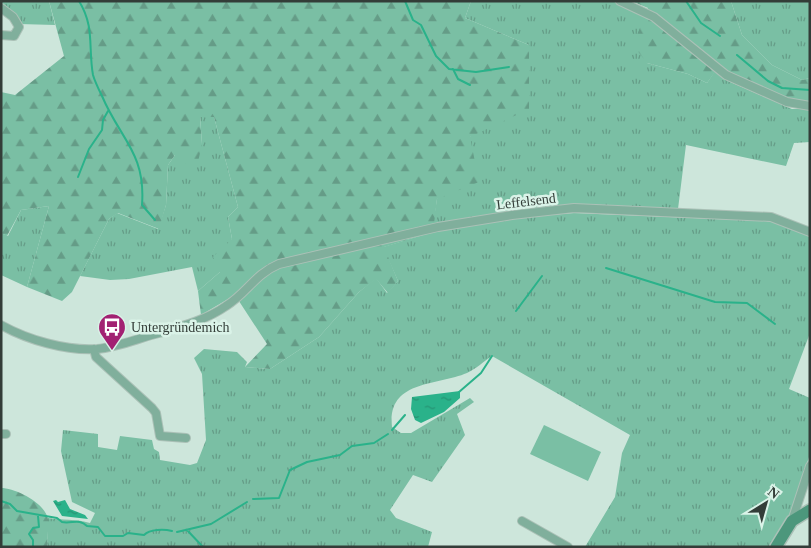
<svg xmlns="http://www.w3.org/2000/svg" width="811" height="548" font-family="'Times New Roman',serif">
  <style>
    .grass { fill: url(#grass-tufts) }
    .forest { fill: url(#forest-firs) }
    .pitch { fill: #7abfa4 }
    .water { fill: url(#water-ripples) }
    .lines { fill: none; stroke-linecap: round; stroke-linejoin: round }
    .stream { stroke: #2ab28a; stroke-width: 2 }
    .street-casing { stroke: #abc1b7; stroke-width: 10 }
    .secondary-casing { stroke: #abc1b7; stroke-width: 14 }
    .street { stroke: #80af9c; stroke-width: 8 }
    .secondary { stroke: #4c977c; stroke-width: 11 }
    .labels { text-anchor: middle; stroke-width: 5; stroke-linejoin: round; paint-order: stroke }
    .street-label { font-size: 14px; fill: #333d38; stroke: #daf3e8 }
    .poi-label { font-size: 14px; fill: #333d38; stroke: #daf3e8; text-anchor: start }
  </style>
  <defs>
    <pattern id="grass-tufts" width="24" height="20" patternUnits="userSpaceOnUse" patternTransform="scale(1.25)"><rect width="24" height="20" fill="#7abfa4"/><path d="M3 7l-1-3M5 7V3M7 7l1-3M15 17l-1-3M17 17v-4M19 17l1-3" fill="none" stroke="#659c87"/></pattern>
    <pattern id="forest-firs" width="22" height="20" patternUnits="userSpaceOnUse" patternTransform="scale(1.25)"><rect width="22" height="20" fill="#7abfa4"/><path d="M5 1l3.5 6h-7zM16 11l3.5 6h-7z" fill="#659c87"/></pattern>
    <pattern id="water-ripples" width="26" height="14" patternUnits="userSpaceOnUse" patternTransform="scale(1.25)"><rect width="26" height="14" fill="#2ab28a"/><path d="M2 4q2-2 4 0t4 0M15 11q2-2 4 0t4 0" fill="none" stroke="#259272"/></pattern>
  </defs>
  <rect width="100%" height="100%" fill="#cde6db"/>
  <path class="grass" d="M1 1H49L55 25 19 24 1 8Z
    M471 1H612L645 15 647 63 688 74 707 83 715 71 726 80 792 109H810V142L794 143 786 166 686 145 678 209 572 204 511 211 433 224 437 199 470 137 529 45 465 18Z
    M731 1H810V78L802 80 772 65 742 35Z
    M200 116 214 117 238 207 228 217 232 239 220 272 198 291 192 267 129 279 110 280 80 276 109 219 117 213 158 229 166 205 168 165 175 155 202 144Z
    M49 206 27 287 1 275V233L8 236 21 210Z
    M574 213 766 221 783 224 810 237V333L789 389 810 398V454L790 514 771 547H585L615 497 622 453 630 435 492 356C484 361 476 369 467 373 436 386 387 380 392 427L401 433H411L470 398 474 402 457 414 465 435 432 482 413 475 390 510 396 518 432 532 428 547H47L48 518C61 520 77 519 90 523L95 513 72 502 61 451 63 430 98 434V447L117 450 120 436 152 440 154 449 159 452 160 460 190 465 197 463 206 440 202 374 194 358 204 349 237 352 247 362 245 367 270 369 319 337 359 292 376 278 387 293 398 281 383 247 433 232 513 218Z"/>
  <path class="forest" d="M49 1H471L465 18 529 45V109L470 137 479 182 437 199 433 232 384 247 398 281 388 293 376 279 359 292 319 337 270 369 245 367 267 344 235 295 201 315 198 291 220 272 213 257 232 239 228 217 238 207 214 117H200L202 144 198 162 185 164 175 155 168 165 166 205 159 229 118 213 109 219 72 292 62 301 27 287 49 206 21 210 7 236 1 233V92L15 95 64 56Z
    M631 1H731L742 35 772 65 802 80 810 78V103L788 100 727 72 720 65 707 83 688 74 647 63 633 45 648 8Z
    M1 488C16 488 45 503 48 519 49 528 47 538 47 547H1Z"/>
  <path class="pitch" d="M544 425 601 452 588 481 530 454Z"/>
  <path class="water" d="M460 391V398L444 412 421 423 415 420 411 409 412 397Z
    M56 500 58 502 65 500 70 509 85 515 88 519 62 516 53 501Z"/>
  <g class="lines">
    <path class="stream" d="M79 1C95 27 88 47 93 75 95 82 99 90 102 96 120 139 146 153 142 205L155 220
      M405 1 413 20 421 25 436 56 449 69 476 72 509 67
      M686 1 701 23 720 36
      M737 55 768 81 782 88 810 90
      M453 69 458 79 470 85
      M78 177 89 149 102 130 103 120 108 111
      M606 268 715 302 747 303 775 324
      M516 311 542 276
      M459 392 481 373 492 356
      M392 430 405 415
      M253 499 279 498 290 470 307 462 340 455 352 446 374 443 388 434
      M1 501 10 504 17 511 57 518 62 522C72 524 79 518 87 526L98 527 105 536H123L128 533 144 535C150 529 164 529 172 531
      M187 530 203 547
      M177 532 211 524 247 502
      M33 547V540L29 534 33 528 39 527 38 516"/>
    <g class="street-casing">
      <path id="street" d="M620 1 654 17 726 75 787 102 810 106
        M1 8 13 17 19 27 14 36 1 35
        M1 325C28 340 66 351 97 349 118 347 139 338 159 333 183 326 206 320 226 306 247 293 255 274 279 264L438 227 512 215 574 208 771 217 810 232
        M94 349 96 357 152 408 156 413 160 436 186 438
        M1 434H6
        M522 521 568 547
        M792 521 810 466"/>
    </g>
    <g class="secondary-casing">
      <path id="secondary" d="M776 547 792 521 810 510"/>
    </g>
    <use href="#street" class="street"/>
    <use href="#secondary" class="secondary"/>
  </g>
  <defs>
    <g id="bus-pin" transform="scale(1.4375)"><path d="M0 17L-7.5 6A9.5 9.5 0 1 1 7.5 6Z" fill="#a22172" stroke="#daf3e8"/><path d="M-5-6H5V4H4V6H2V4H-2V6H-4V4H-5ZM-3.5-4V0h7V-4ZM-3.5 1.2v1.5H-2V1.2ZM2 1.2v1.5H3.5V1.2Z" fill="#fff"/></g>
  </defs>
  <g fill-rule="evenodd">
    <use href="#bus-pin" x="112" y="327"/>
  </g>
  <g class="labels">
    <g class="street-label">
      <text transform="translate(526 201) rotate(-7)" y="5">Leffelsend</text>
    </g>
    <g class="poi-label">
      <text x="131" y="332">Untergründemich</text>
    </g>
  </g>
  <rect width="811" height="548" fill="none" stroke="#333d38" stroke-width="5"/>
  <g transform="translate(766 503) rotate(37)" stroke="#daf3e8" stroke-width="4" paint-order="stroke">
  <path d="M0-4L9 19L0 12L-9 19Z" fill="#333d38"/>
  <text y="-8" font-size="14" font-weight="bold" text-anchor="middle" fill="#333d38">N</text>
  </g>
</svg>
